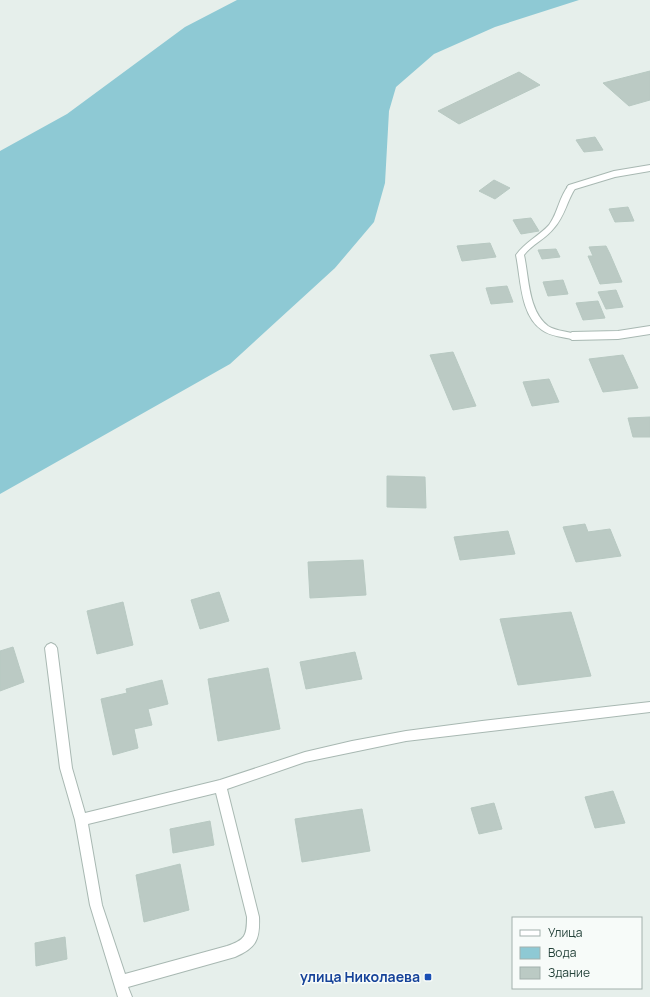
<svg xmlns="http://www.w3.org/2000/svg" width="650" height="997" font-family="Manrope,sans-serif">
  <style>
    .water { fill: #8ec9d4 }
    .building { fill: #bbcac4; stroke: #b8c9c2 }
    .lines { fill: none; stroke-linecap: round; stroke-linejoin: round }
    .service-casing { stroke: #a8b8b2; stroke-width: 2 }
    .minor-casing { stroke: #a8b8b2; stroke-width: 2 }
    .service { fill: #fff; fill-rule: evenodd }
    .minor { fill: #fff; fill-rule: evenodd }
    .transit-dot { fill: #1a4fb4; stroke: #f7fbf9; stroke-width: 1.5 }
    .labels { text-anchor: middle; stroke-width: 3; stroke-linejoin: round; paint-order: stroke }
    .near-transit-label { font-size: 14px; font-weight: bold; fill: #164399; stroke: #f7fbf9; text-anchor: end }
  </style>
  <rect width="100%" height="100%" fill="#e6efeb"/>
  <path class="water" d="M237 0H579L495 27 434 54 396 87 389 111 385 183 374 222 335 268 230 364 0 494V151L67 114 185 27Z"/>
  <path class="building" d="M650 71V100L629 106 603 83Z
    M519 72 540 85 459 124 438 111Z
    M595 137 603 150 584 152 576 140Z
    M494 180 510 188 495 199 479 191Z
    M628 207 634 221 615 222 609 209Z
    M531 218 539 231 521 234 513 220Z
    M490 243 496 257 462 261 457 246Z
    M606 246 610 254 622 282 600 284 588 256H593L589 247Z
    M556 249 560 257 542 259 538 250Z
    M563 280 568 294 548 296 543 282Z
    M507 286 513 302 491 304 486 288Z
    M616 290 623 307 606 309 598 292Z
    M598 301 605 318 583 320 576 303Z
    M453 352 476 406 453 410 430 355Z
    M623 355 638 388 603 392 589 359Z
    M549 379 559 402 532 406 523 382Z
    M650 417V437H633L628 418Z
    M387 476 425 477 426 508 387 507Z
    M585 524 588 532 610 529 621 556 576 562 563 527Z
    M508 531 515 554 460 560 454 537Z
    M363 560 366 595 310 598 308 562Z
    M219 592 229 621 200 629 191 600Z
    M123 602 133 645 97 654 87 611Z
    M571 612 591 676 518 685 500 619Z
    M13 647 24 682 0 691V651Z
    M355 652 362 679 306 689 300 662Z
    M268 668 280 729 218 741 208 679Z
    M162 680 168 704 148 709 152 725 134 729 138 748 113 755 101 699 127 693 126 689Z
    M613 791 625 823 595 828 585 797Z
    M494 803 502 829 479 834 471 808Z
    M362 809 370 851 302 862 295 819Z
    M210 821 214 845 173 853 170 829Z
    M180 864 189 910 144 922 136 875Z
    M65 937 67 959 36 966 35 943Z"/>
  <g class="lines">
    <g class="service-casing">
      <path id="service" d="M569 185H572L576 187C567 200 565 216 554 228 546 239 532 244 524 255 529 277 528 311 548 326 556 331 566 331 575 334L576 336 572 339C562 337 550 336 542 330 520 315 521 279 516 255 525 242 539 236 549 225 558 213 559 197 569 185Z
        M51 643 55 645 57 648 72 768 85 813 220 780 305 752 352 741 406 731 482 721 650 702V712L406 741 305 762 227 789 259 917C260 940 256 948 235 957L128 987 132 997H118L90 905 75 820 60 768 45 648 47 645ZM216 793 247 917C247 936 245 940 227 946L125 974 102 905 88 824Z"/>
    </g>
    <g class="minor-casing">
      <path id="minor" d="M650 165V171L615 177 572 190 567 187 569 185 614 171Z
        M650 326V334L618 339 572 340 567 336 572 332 618 331Z"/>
    </g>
    <use href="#service" class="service"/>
    <use href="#minor" class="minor"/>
  </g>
  <rect class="transit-dot" x="424" y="973" width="8" height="8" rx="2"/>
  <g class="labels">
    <g class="near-transit-label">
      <text x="420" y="982">улица Николаева</text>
    </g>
  </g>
  <rect x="512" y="917" width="130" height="72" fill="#f7fbf9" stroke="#a3b1ad"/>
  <rect x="520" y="930" width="20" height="6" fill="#ffffff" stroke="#a3b1ad"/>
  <text x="548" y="937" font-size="12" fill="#24423a">Улица</text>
  <rect x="520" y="947" width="20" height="12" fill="#8ec9d4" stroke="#a3b1ad"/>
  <text x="548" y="957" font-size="12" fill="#24423a">Вода</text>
  <rect x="520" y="967" width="20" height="12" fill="#bbcac4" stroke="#a3b1ad"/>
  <text x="548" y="977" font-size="12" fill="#24423a">Здание</text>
</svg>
